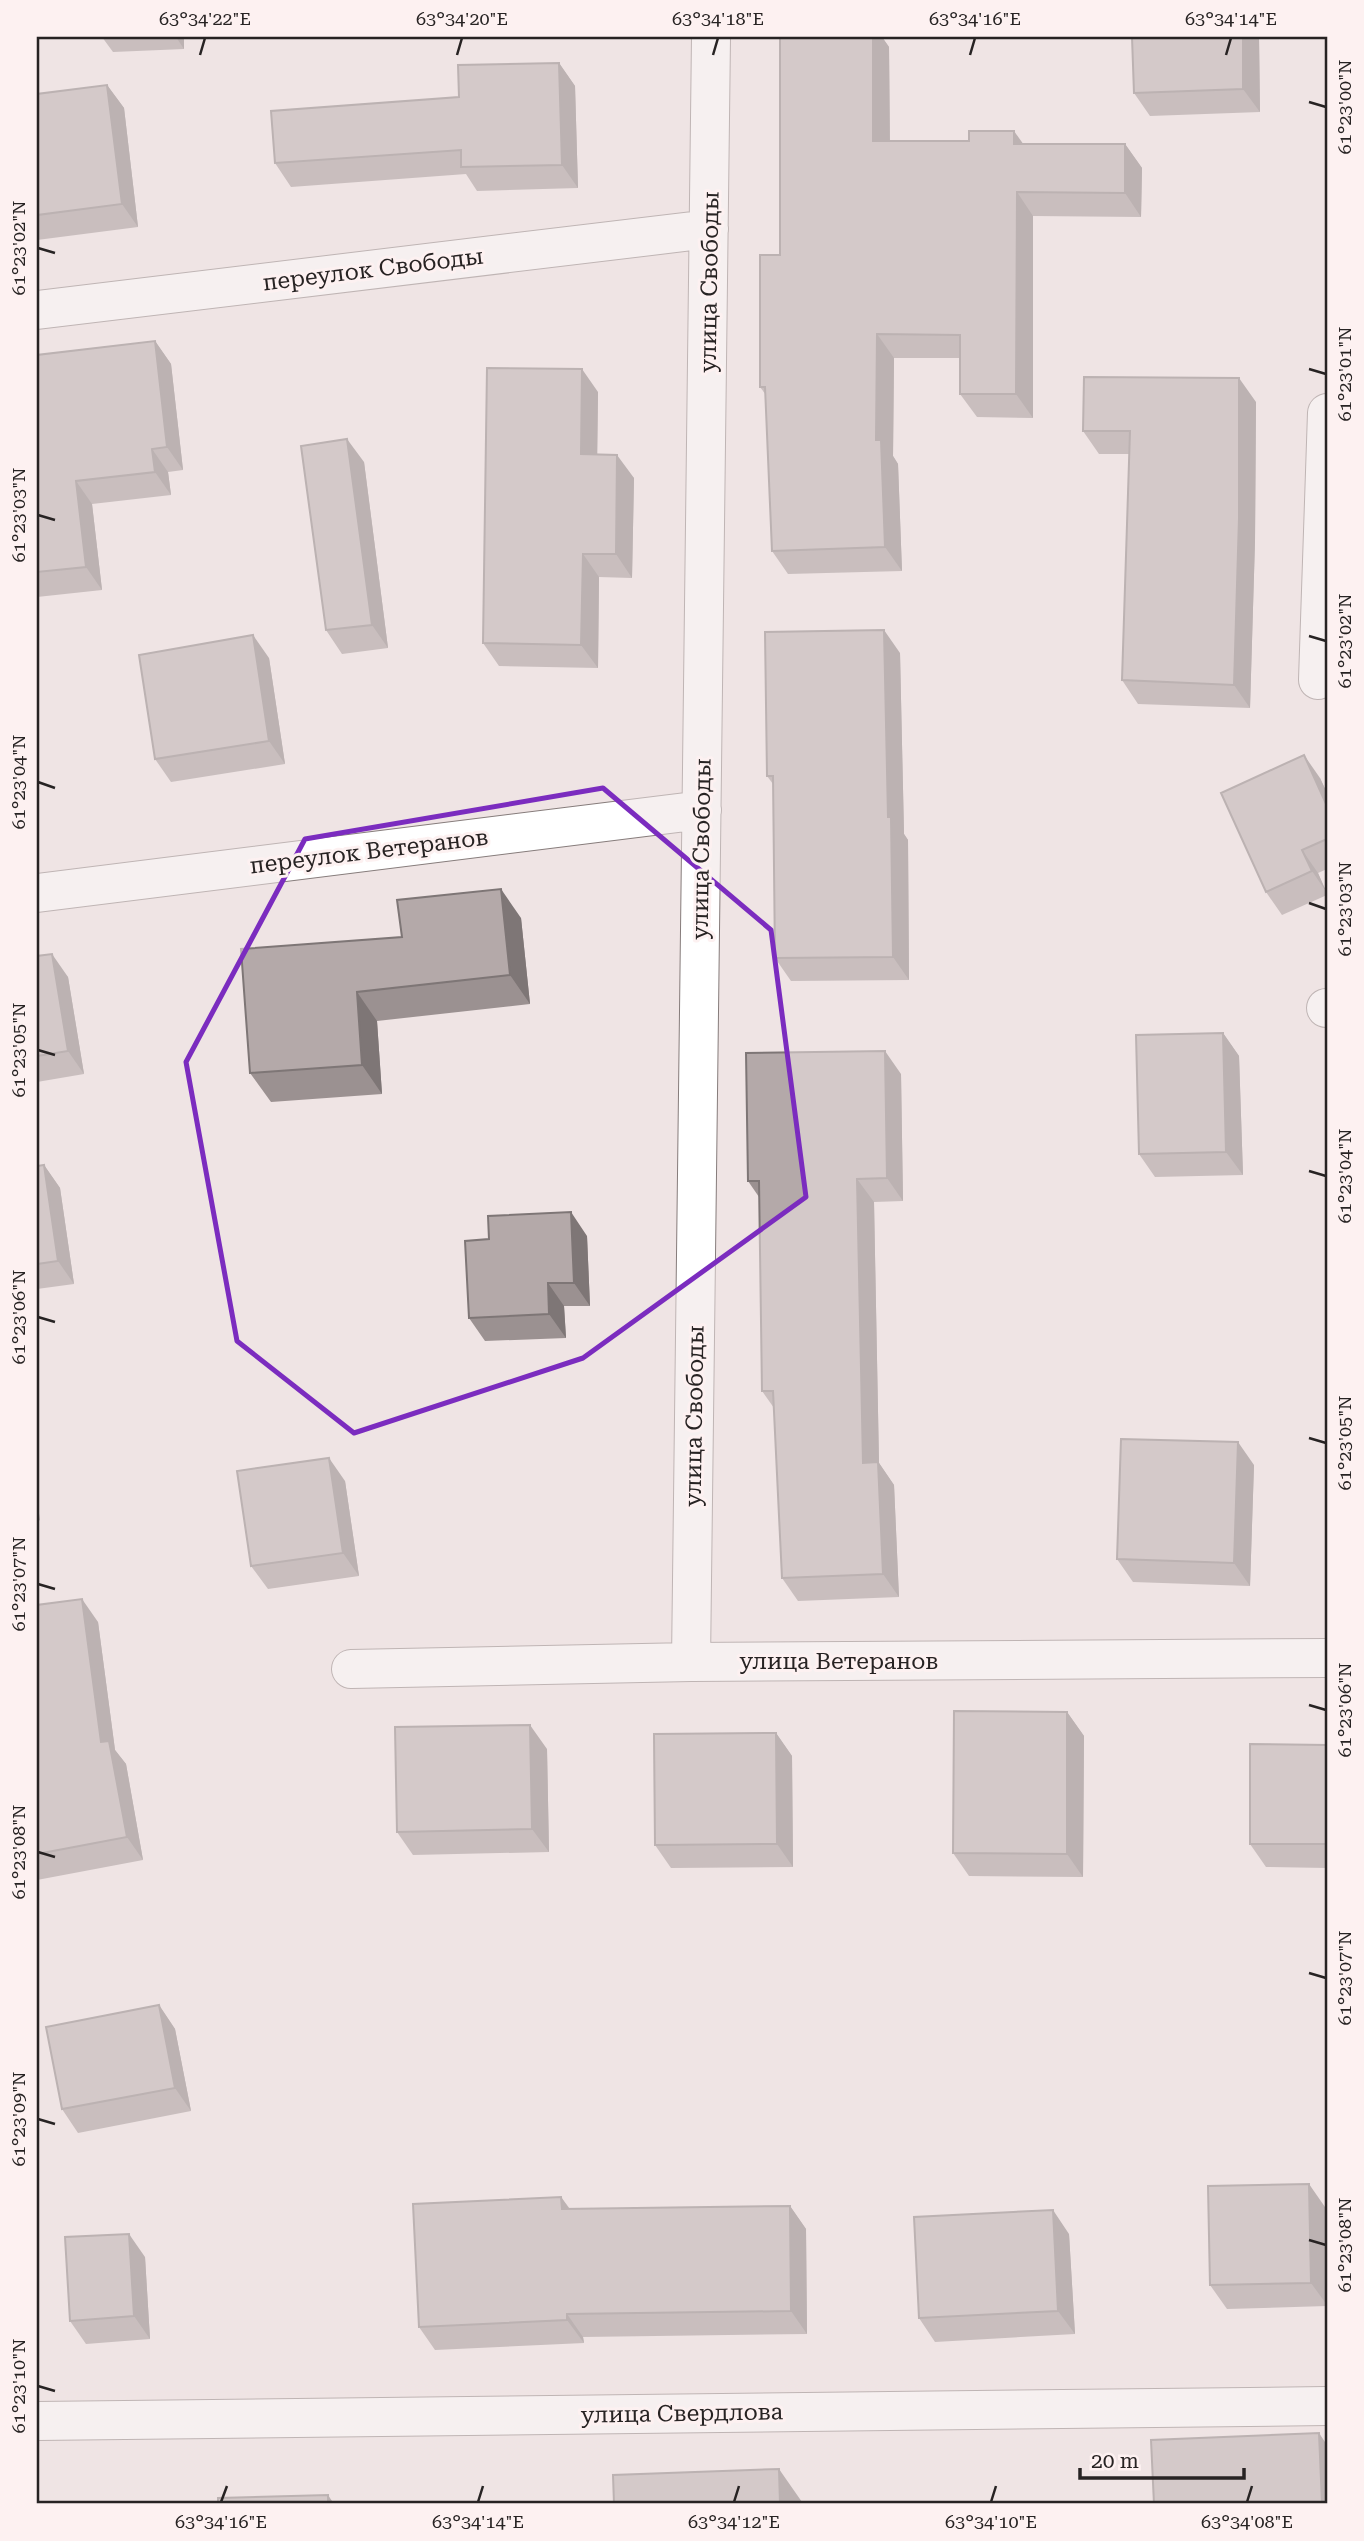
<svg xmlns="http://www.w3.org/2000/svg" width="1364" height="2541" font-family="'Roboto Serif',serif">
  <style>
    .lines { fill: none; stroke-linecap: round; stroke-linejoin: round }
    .street-casing { stroke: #867c7b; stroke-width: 40 }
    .street { stroke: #fff; stroke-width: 38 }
    .wall { fill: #9b9191 }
    .shaded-wall { fill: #7e7676 }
    .building { fill: #b4a9a9; stroke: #7e7676; stroke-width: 2 }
    .marked { fill: none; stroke: #7b2cbf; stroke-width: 5; stroke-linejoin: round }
    .ticks { fill: none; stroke: #272323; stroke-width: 2.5 }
    .labels { text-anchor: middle; stroke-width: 6; stroke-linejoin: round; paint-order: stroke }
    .street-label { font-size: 23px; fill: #272323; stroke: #fdf1f1 }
    .neatline { fill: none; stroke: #272323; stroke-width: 2.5 }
    .ticks-label { font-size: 18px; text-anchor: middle; fill: #272323 }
  </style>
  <rect width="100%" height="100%" fill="#efe4e4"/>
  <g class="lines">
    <g class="street-casing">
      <path id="street" d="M37 310 709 229
        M1318 680 1327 413
        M37 893 702 810
        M1326 1008H1327
        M691 1662 711 37
        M351 1669 691 1662 1327 1658
        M37 2421 1327 2406"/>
    </g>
    <use href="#street" class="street"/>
  </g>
  <path class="wall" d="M102 37H184V49L113 52Z
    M780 37H882L889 47 890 141 1023 144H1125L1142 168 1141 217 1033 216V418L977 417 960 394V358H894L893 456 898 464 902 571 788 574 772 551 766 395 760 387 780 255Z
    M1259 37 1260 112 1150 116 1134 93Z
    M559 63 575 86 578 188 477 191 466 174 291 187 275 163Z
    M107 85 124 108 138 227 37 240V94Z
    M155 341 171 364 183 470 168 472 171 495 92 504 102 590 37 597V355Z
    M598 392 597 454 634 478 632 578 599 577 598 668 499 666 483 643Z
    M1256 402 1255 541 1250 708 1138 704 1122 680 1129 454H1099L1083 431Z
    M364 462 388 648 342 654 326 630Z
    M900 653 904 834 908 840 909 980 791 981 775 958 773 784 767 776Z
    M269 658 285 764 171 782 155 759Z
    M1320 778 1327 793V869L1318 873 1327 895 1282 915 1266 892Z
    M521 918 530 1004 377 1021 382 1094 271 1102 250 1073 402 937Z
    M37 956 68 977 84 1074 37 1082Z
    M1223 1033 1239 1056 1243 1175 1155 1177 1139 1154Z
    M901 1074 903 1201 874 1202 879 1463 894 1485 899 1597 798 1601 782 1578 774 1408 762 1391 759 1197 748 1181Z
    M44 1165 60 1188 74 1284 37 1289V1166Z
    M587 1236 590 1306H564L566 1338 485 1341 469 1318Z
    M1254 1465 1250 1586 1133 1582 1117 1559Z
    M345 1481 359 1576 268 1589 251 1566Z
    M37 1605 98 1622 115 1750 126 1764 143 1860 37 1880Z
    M1067 1712 1084 1736 1083 1877 969 1876 953 1853Z
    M776 1733 792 1756 793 1867 671 1868 655 1845Z
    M1327 1745V1868L1266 1867 1250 1844Z
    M547 1749 549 1852 413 1855 397 1832Z
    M159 2005 175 2029 191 2111 78 2133 62 2109Z
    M561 2197 570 2209 790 2206 806 2229 807 2334 583 2337 584 2343 435 2350 419 2327Z
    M1325 2207 1327 2306 1227 2309 1210 2285Z
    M1069 2234 1075 2334 935 2342 919 2318Z
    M145 2257 150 2339 86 2344 70 2321Z"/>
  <path class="shaded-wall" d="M176 37H184V49Z
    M870 37H882L889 47 890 165 873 141Z
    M1243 37H1259L1260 112 1243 89Z
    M559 63 575 86 578 188 562 165Z
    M107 85 124 108 138 227 122 204Z
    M1014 131 1031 155 1014 144Z
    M1125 144 1142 168 1141 217 1125 193Z
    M1017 192 1033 216V418L1016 394Z
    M877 334 894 358 893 456 898 464 902 571 885 547 876 440Z
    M155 341 171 364 183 470 167 447Z
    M582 369 598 392 597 477 581 454Z
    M1239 378 1256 402 1255 541 1250 708 1234 685Z
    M347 439 364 462 388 648 372 625Z
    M152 449 168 472 171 495 155 472Z
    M617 455 634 478 632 578 616 554Z
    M76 481 92 504 102 590 86 567Z
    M583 554 599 577 598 668 581 645Z
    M884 630 900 653 904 834 908 840 909 980 893 957 888 817Z
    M253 635 269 658 285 764 269 741Z
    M1304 755 1320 778 1327 793V806Z
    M1302 850 1318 873 1327 893 1312 871Z
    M501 889 521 918 530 1004 510 975Z
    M52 954 68 977 84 1074 68 1051Z
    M357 992 377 1021 382 1094 362 1065Z
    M1223 1033 1239 1056 1243 1175 1226 1152Z
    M885 1051 901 1074 903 1201 887 1178Z
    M44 1165 60 1188 74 1284 58 1261Z
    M857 1179 874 1202 879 1463 894 1485 899 1597 883 1574 863 1463Z
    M571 1212 587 1236 590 1306 574 1283Z
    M548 1283 564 1306 566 1338 549 1314Z
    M1238 1442 1254 1465 1250 1586 1234 1563Z
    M329 1458 345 1481 359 1576 343 1553Z
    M37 1498 40 1521 37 1517Z
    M82 1599 98 1622 115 1750 126 1764 143 1860 127 1837 101 1742Z
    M1067 1712 1084 1736 1083 1877 1067 1854Z
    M530 1725 547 1749 549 1852 532 1829Z
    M776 1733 792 1756 793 1867 777 1844Z
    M159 2005 175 2029 191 2111 175 2088Z
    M1309 2184 1325 2207 1327 2305 1311 2283Z
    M561 2197 577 2220 562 2209Z
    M790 2206 806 2229 807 2334 791 2311Z
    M1053 2210 1069 2234 1075 2334 1058 2311Z
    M129 2234 145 2257 150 2339 134 2316Z
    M567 2314 583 2337 584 2343 567 2320Z
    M1319 2433 1327 2445V2504H1322Z
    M779 2469 802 2502V2504H780Z
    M328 2495 334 2504H328Z"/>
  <path class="building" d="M780 37H873V141H969V131H1014V144H1125V193L1017 192 1016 394H960V335L877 334 876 440H881L885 547 772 551 765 387H760V255H780Z
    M1132 37H1243V89L1134 93Z
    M559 63 562 165 461 167V150L275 163 271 111 459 97 458 65Z
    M107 85 122 204 37 215V94Z
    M155 341 167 447 152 449 155 472 76 481 86 567 37 572V355Z
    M487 368 582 369 581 454 617 455 616 554H583L581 645 483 643Z
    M1084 377 1239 378V518L1234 685 1122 680 1130 431H1083Z
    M347 439 372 625 326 630 301 446Z
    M884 630 888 817H891L893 957 775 958 773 776H767L765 632Z
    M253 635 269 741 155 759 139 655Z
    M1304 755 1327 806V839L1302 850 1312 871 1266 892 1221 793Z
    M501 889 510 975 357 992 362 1065 250 1073 241 949 402 937 397 900Z
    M52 954 68 1051 37 1056V956Z
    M1223 1033 1226 1152 1139 1154 1136 1035Z
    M885 1051 887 1178 857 1179 863 1463 878 1462 883 1574 782 1578 773 1391H762L759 1181H748L746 1053Z
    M44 1165 58 1261 37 1264V1166Z
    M571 1212 574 1283H548L549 1314 469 1318 465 1241 489 1239 488 1216Z
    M1121 1439 1238 1442 1234 1563 1117 1559Z
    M329 1458 343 1553 251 1566 237 1471Z
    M82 1599 101 1742 109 1741 127 1837 37 1854V1605Z
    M954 1711 1067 1712V1854L953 1853Z
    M530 1725 532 1829 397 1832 395 1727Z
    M776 1733 777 1844 655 1845 654 1734Z
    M1250 1744 1327 1745V1844H1250Z
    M159 2005 175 2088 62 2109 46 2027Z
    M1309 2184 1311 2283 1210 2285 1208 2186Z
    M561 2197 562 2209 790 2206 791 2311 567 2314V2320L419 2327 413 2204Z
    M1053 2210 1058 2311 919 2318 914 2217Z
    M129 2234 134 2316 70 2321 65 2237Z
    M1319 2433 1322 2504H1154L1151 2440Z
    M779 2469 780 2504H614L613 2475Z
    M328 2495V2504H218V2498Z"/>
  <path d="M0 0H1364V2541H0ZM603 788 771 930 806 1197 583 1358 354 1433 237 1341 186 1062 305 839Z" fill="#efe4e4" fill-opacity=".55" fill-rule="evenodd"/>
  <path class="marked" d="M603 788 771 930 806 1197 583 1358 354 1433 237 1341 186 1062 305 839Z"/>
  <path class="ticks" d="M200 55 205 38M457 55 462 38M713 55 718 38M970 55 975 38M1226 55 1231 38M1309 102 1326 107M38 248 55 253M1309 369 1326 374M38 515 55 520M1309 636 1326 641M38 782 55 788M1309 903 1326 909M38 1050 55 1055M1309 1171 1326 1176M38 1317 55 1322M1309 1438 1326 1443M38 1584 55 1589M1309 1705 1326 1710M38 1852 55 1857M1309 1973 1326 1978M38 2119 55 2124M1309 2240 1326 2245M38 2386 55 2391M221 2502 227 2486M478 2502 483 2486M734 2502 739 2486M991 2502 996 2486M1247 2502 1252 2486"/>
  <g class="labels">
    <g class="street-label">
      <text transform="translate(373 269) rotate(-7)" y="8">переулок Свободы</text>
      <text transform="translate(709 282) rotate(-89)" y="8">улица Свободы</text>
      <text transform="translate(701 849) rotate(-89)" y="8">улица Свободы</text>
      <text transform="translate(369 851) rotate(-7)" y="8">переулок Ветеранов</text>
      <text transform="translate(694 1416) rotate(-89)" y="8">улица Свободы</text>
      <text x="839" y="1669">улица Ветеранов</text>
      <text transform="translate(682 2413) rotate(-1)" y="8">улица Свердлова</text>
    </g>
  </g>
  <rect width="1364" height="2541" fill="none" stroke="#fdf1f1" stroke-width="77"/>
  <path d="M1080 2468v10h164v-10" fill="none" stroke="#272323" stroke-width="3.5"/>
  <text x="1091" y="2468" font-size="21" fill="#272323" stroke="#fdf1f1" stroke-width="5" paint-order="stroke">20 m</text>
  <rect x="38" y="38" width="1288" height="2464" class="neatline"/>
  <g class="ticks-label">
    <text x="205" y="25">63°34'22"E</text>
    <text x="462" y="25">63°34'20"E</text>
    <text x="718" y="25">63°34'18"E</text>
    <text x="975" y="25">63°34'16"E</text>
    <text x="1231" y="25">63°34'14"E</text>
    <text transform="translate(1345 107) rotate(-90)" y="6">61°23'00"N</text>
    <text transform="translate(19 248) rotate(-90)" y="6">61°23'02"N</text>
    <text transform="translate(1345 374) rotate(-90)" y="6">61°23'01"N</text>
    <text transform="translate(19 515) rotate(-90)" y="6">61°23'03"N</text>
    <text transform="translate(1345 641) rotate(-90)" y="6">61°23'02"N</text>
    <text transform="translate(19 782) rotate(-90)" y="6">61°23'04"N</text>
    <text transform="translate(1345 909) rotate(-90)" y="6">61°23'03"N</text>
    <text transform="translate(19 1050) rotate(-90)" y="6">61°23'05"N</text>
    <text transform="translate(1345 1176) rotate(-90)" y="6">61°23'04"N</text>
    <text transform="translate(19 1317) rotate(-90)" y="6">61°23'06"N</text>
    <text transform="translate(1345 1443) rotate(-90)" y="6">61°23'05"N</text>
    <text transform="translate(19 1584) rotate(-90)" y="6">61°23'07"N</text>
    <text transform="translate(1345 1710) rotate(-90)" y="6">61°23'06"N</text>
    <text transform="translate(19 1852) rotate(-90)" y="6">61°23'08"N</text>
    <text transform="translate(1345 1978) rotate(-90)" y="6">61°23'07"N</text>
    <text transform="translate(19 2119) rotate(-90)" y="6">61°23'09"N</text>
    <text transform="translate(1345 2245) rotate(-90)" y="6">61°23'08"N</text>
    <text transform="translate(19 2386) rotate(-90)" y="6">61°23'10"N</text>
    <text x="221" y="2528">63°34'16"E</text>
    <text x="478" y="2528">63°34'14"E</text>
    <text x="734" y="2528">63°34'12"E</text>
    <text x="991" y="2528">63°34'10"E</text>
    <text x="1247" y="2528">63°34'08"E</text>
  </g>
</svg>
